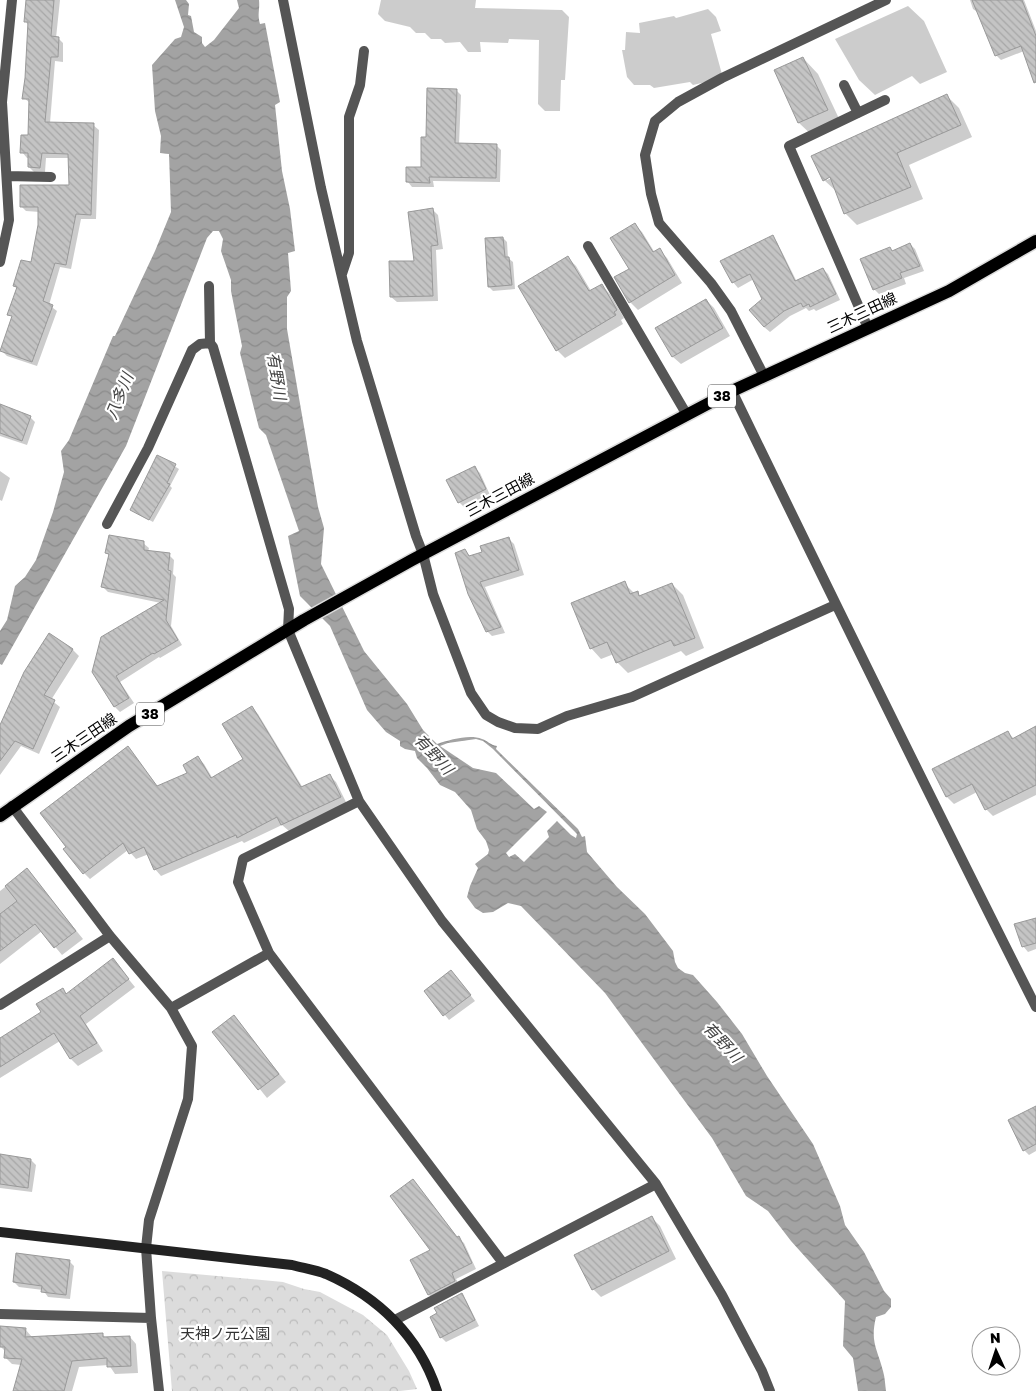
<svg xmlns="http://www.w3.org/2000/svg" width="1036" height="1391" font-family="'Golos Text','Noto Sans JP',sans-serif">
  <style>
    .park { fill: url(#park-crowns) }
    .water { fill: url(#water-waves); fill-rule: evenodd }
    .shadow { fill: #0003; fill-rule: evenodd }
    .building { fill: url(#building-back-hatch); stroke: #999 }
    .lines { fill: none; stroke-linecap: round; stroke-linejoin: round }
    .primary-casing { stroke: #dbdbdb; stroke-width: 15 }
    .street { stroke: #555; stroke-width: 10 }
    .secondary { stroke: #222; stroke-width: 10 }
    .primary { stroke: #000; stroke-width: 12 }
    .labels { text-anchor: middle; stroke-width: 4.5; stroke-linejoin: round; paint-order: stroke }
    .shield { fill: #fff; stroke: #4c4c4c; stroke-width: 1 }
    .shield-label { font-size: 14px; font-weight: bold; fill: #000 }
    .street-label { font-size: 15px; fill: #000; stroke: #fff }
    .park-label { font-size: 15px; fill: #333; stroke: #fff }
    .water-label { font-size: 16px; font-style: italic; fill: #444; stroke: #fff }
  </style>
  <defs>
    <pattern id="park-crowns" width="20" height="18" patternUnits="userSpaceOnUse" patternTransform="scale(1.25)"><rect width="20" height="18" fill="#dcdcdc"/><path d="M2 6a3 3 0 1 1 6 0M12 15a3 3 0 1 1 6 0" fill="none" stroke="#bbb"/></pattern>
    <pattern id="water-waves" width="16" height="10" patternUnits="userSpaceOnUse" patternTransform="scale(1.25)"><rect width="16" height="10" fill="#a3a3a3"/><path d="M0 5q4-4 8 0t8 0" fill="none" stroke="#8b8b8b"/></pattern>
    <pattern id="building-back-hatch" width="6" height="6" patternUnits="userSpaceOnUse" patternTransform="scale(1.25)"><rect width="6" height="6" fill="#c4c4c4"/><path d="M-1 5l2 2M0 0l6 6M5-1l2 2" fill="none" stroke="#a7a7a7"/></pattern>
  </defs>
  <rect width="100%" height="100%" fill="#fff"/>
  <path class="park" d="M162 1271 283 1282 304 1289 320 1292 363 1315 387 1335 409 1371 417 1389 400 1391H172Z"/>
  <path class="water" d="M175 0H186L189 4 188 15 191 16 194 32 202 37V43L205 47 214 40 239 8 237 0H259C260 11 257 13 260 24L265 23 280 102 275 105 282 171 290 209 295 251 288 253 291 291 287 297V329L318 507 324 528 321 564 364 651 407 704 423 730 437 744C450 740 469 734 482 739 488 741 490 745 497 746L496 749 578 829 582 837 585 836 587 852 617 887 645 914 673 951 675 962 678 968 685 973 693 975 717 1002 742 1034 767 1076 813 1144 840 1206 845 1225 864 1252 884 1291 891 1299V1307L885 1314 876 1317C870 1342 877 1348 883 1371 885 1378 885 1384 886 1391H858L853 1358 843 1346 845 1301 791 1241 768 1211 746 1196 712 1138 605 993 521 906 508 903 493 912 483 913 475 908 467 897 470 886 478 868 475 864 488 854 489 850 486 841 477 829 471 810 455 792 440 785 427 768 417 758 415 751 405 749 400 746V741L386 732 367 710 330 626 300 596 288 536 299 531 266 435 259 428 240 353 242 346 231 291V280L221 251 223 239 219 231H213L207 238 126 446 2 665 0 664V631L7 620 15 586 25 577 36 560 53 512 64 472 61 451 69 440 113 336H115L155 251 171 212 169 154 160 153 161 136 155 111 152 65 175 39 181 37 184 27ZM476 739 483 741 493 749 577 834 576 838 571 835 557 821 547 831 549 837 524 862 515 854 509 857 506 853 547 812 539 806 534 809 496 773 473 768 440 746 448 743Z"/>
  <path class="shadow" d="M28 0H60L56 38H58L63 43V62L55 61 50 123 93 125 99 130 96 219H81L71 269 60 267 49 305 57 311 37 366 7 356 2 351 16 308 18 289 14 286 32 264 40 225V212L26 211 21 206 70 186V158H46L45 172H34L29 167V158H27L22 152 30 137V103L24 98 29 26 25 21Z
    M381 0H476L475 8 562 10 569 17 565 80H561L560 111H545L538 104 539 40 509 39 508 43 480 42 481 52H468L460 42 445 43 441 39H431L425 33H416L410 27 385 21 378 14Z
    M970 0H1024L1036 31V62L1024 51 1001 60 996 55 979 13 973 9Z
    M908 6 924 21 947 72 920 84 912 76 875 95 859 80 835 39Z
    M708 9 716 17 721 31 711 34 723 78 693 85 690 82 654 88 650 85H634L627 77 622 50H625L626 32 640 33 639 23 674 16 676 18Z
    M803 58 818 74 842 125 815 138 799 123 775 70Z
    M456 90 461 95 459 145H496L501 150 500 182 433 181 434 187H412L408 182 423 168 427 138Z
    M947 96 959 108 972 137 909 165 923 199 857 225 845 213 837 192 824 180 813 156ZM835 174 836 176 827 180V177Z
    M433 210 438 215 443 249 436 250 438 301 397 302 391 297 416 262Z
    M635 225 642 232 655 253 659 250 667 258 682 283 638 310 630 302V269Z
    M772 237 777 242 797 282 823 269 828 274 840 300 816 311 814 309 809 311 806 308 790 316 770 332 764 327V300L754 279 738 288 733 282Z
    M503 238 507 242 508 258 513 262 515 289 493 291 489 287Z
    M910 244 915 249 924 271 904 278 906 284 879 294 874 289 889 248 893 252Z
    M568 258 576 266 591 291 602 286 610 294 624 318 621 320 623 324 565 358 557 350Z
    M706 300 714 308 730 336 681 364 673 357Z
    M0 406 30 417 35 422 27 445 0 436Z
    M158 456 179 469 170 486 172 488 153 522 131 510Z
    M475 468 480 473 490 495 464 507 459 502Z
    M0 471 10 478 2 501 0 500Z
    M509 539 514 544 524 575 485 587 505 633 492 636 487 631 465 551 470 556 484 553Z
    M143 543 149 548 148 552 169 555 174 560 173 574 176 577 171 626 182 645 160 658 159 657 120 682 134 703 120 712 115 707 93 672 161 603 108 592 103 587 109 556 107 553Z
    M624 583 635 594 637 593 641 596 672 584 683 595 704 648 686 656 681 651 628 673 617 662 614 654 601 659 591 648Z
    M49 635 73 650 79 656 51 700 60 707 39 754 21 746 0 775V728Z
    M252 708 258 714 303 788 329 775 336 782 347 804 289 831 282 825 244 843 242 841 161 876 155 869 149 854 136 859 128 850 90 879 84 873 67 847 128 748 158 787 189 773 198 758 204 764 213 779 245 759Z
    M1036 728V795L993 816 986 809 977 792 954 804 947 797 934 770 1008 732 1014 739Z
    M27 870 83 939 62 955 42 931 0 964V891Z
    M1036 919V949L1028 952 1023 946Z
    M113 960 135 987 86 1024 103 1051 78 1066 71 1059 60 1041 0 1078V1040L43 1013 62 989 68 995Z
    M456 977 475 1001 449 1020 426 992Z
    M234 1017 286 1082 267 1098 214 1032Z
    M1036 1108V1151L1029 1155 1024 1150Z
    M0 1156 31 1160 36 1165 32 1192 0 1188Z
    M652 1218 660 1226 676 1259 601 1297 593 1289Z
    M458 1238 464 1243 476 1269 456 1279 460 1286 434 1300 429 1295Z
    M69 1261 74 1266 70 1299 48 1297 43 1290 19 1287 14 1282Z
    M461 1295 466 1300 479 1326 446 1342 441 1337Z
    M25 1329 32 1337 102 1334 106 1338 130 1337 136 1344 138 1373 115 1374 109 1365 79 1367 72 1391H14L21 1365 12 1364 5 1357 6 1352 0 1346Z"/>
  <path class="building" d="M26 0H54L51 36 59 37 58 57H51L45 122 94 123 91 215 76 214 66 265 55 263 43 301 53 305 32 362 0 351 12 316 7 315 17 287 13 286 21 260 31 262 38 225V207H20V185H69L68 154 42 153 40 168 28 167V153H20L21 135H28L29 99H22L25 78 28 22H24Z
    M972 0H1022L1036 36V82L1034 83 1021 46 995 56Z
    M803 57 828 110 798 123 774 70Z
    M427 88 457 89 455 143 497 144 496 178 429 177 430 183 406 182V167H421V137H426Z
    M947 94 961 125 897 153 911 187 844 214 830 177 823 181 811 156Z
    M433 208 438 245 431 246 433 296 390 297 389 261H414L408 212Z
    M635 223 653 252 660 248 675 275 629 303 614 277 629 269 610 238Z
    M773 235 795 281 823 268 836 294 810 307 809 304 803 307 801 303 784 311 764 327 749 310 762 299 750 274 732 283 720 261Z
    M503 237 505 257H509L512 285 488 287 485 238Z
    M910 243 920 266 900 273 902 278 873 290 860 259 890 247 892 251Z
    M568 256 589 291 602 284 617 310 614 312 616 315 556 351 518 286Z
    M706 299 723 328 672 357 655 328Z
    M0 404 31 416 22 441 0 433Z
    M157 455 176 464 167 483 170 484 149 520 130 510Z
    M475 466 486 489 458 503 446 480Z
    M109 535 144 541V550L170 553 168 570 171 571 166 620 178 640 154 654 153 653 116 676 129 698 114 707 92 672 101 637 164 600 101 587 109 554 105 553Z
    M509 537 519 570 480 582 501 627 486 632 468 594 455 553 465 549 469 556 482 552 480 546Z
    M625 581 630 594 638 591 639 596 672 583 695 638 674 646 671 640 616 663 607 642 590 649 571 603Z
    M49 633 73 649 44 695 55 700 33 749 15 741 0 761V725L24 672Z
    M252 706 301 787 330 774 341 797 281 825 277 817 237 838 236 835 154 870 144 847 129 854 123 843 83 874 63 849 66 847 40 813 128 746 157 786 187 773 183 765 198 756 211 778 243 759 222 724Z
    M1036 726V785L985 810 972 784 946 797 932 769 1008 731 1012 739Z
    M27 868 76 931 54 948 35 924 0 951V914L17 901 5 886Z
    M1036 918V943L1022 947 1014 924Z
    M113 958 129 979 80 1016 97 1043 70 1059 54 1033 0 1067V1038L41 1012 36 1004 63 988 66 994Z
    M451 970 471 995 443 1016 424 991Z
    M234 1015 279 1074 258 1090 212 1032Z
    M1036 1106V1144L1023 1151 1008 1120Z
    M0 1154 31 1159 28 1188 0 1184Z
    M413 1179 457 1237 459 1236 472 1263 452 1273 455 1281 428 1295 410 1260 430 1250 390 1196Z
    M652 1216 669 1251 592 1290 574 1255Z
    M16 1253 70 1260 66 1295 41 1292 42 1286 13 1282Z
    M462 1293 475 1320 440 1338 430 1317 437 1313 434 1308Z
    M0 1326 26 1328 25 1337 103 1333V1337L130 1336 131 1366 107 1367V1358L72 1361 64 1391H13L22 1359 4 1358 5 1347H0Z"/>
  <g class="lines">
    <g class="primary-casing">
      <path id="primary" d="M0 816 129 726 304 620 412 560 732 391 949 291 1036 241"/>
    </g>
    <path class="street" d="M283 0 321 188 357 341 416 536 423 554 433 594 471 693 486 715 498 722 515 728 538 729 567 716 632 697 835 605
      M844 85 858 113
      M7 176 51 177
      M588 246 687 415
      M0 262 9 220 2 102 12 0
      M342 274 349 253V117L360 85 364 51
      M209 286 210 343
      M868 328 789 146 885 100
      M764 376 731 311 711 283 659 223 651 194 645 155 655 121 678 102 722 78 886 0
      M732 391C832 597 933 803 1036 1007
      M107 524 148 448 192 350 200 344 210 343 213 347 289 609 288 630 359 801 442 921 656 1184 722 1295 762 1371 770 1391
      M359 801 243 859 238 882 269 953 503 1263
      M12 806 110 936 171 1008 192 1046 188 1099 149 1220 146 1248 151 1318 159 1391
      M0 1005 110 936
      M171 1008 269 953
      M0 1314 151 1318
      M395 1320 656 1184"/>
    <path class="secondary" d="M0 1232 292 1265C303 1268 316 1270 326 1274 378 1297 419 1336 437 1391"/>
    <use href="#primary" class="primary"/>
  </g>
  <g class="labels">
    <g class="shield">
      <rect x="708" y="384.5" width="28" height="23" rx="4"/>
      <rect x="136" y="702.5" width="28" height="23" rx="4"/>
    </g>
    <g class="shield-label">
      <text x="722" y="401">38</text>
      <text x="150" y="719">38</text>
    </g>
    <g class="street-label">
      <text transform="translate(862 313) rotate(-25)" y="5">三木三田線</text>
      <text transform="translate(500 495) rotate(-28)" y="5">三木三田線</text>
      <text transform="translate(84 738) rotate(-34)" y="5">三木三田線</text>
    </g>
    <g class="park-label">
      <text x="225" y="1339">天神ノ元公園</text>
    </g>
    <g class="water-label">
      <text transform="translate(277 376) rotate(81)" y="6">有野川</text>
      <text transform="translate(119 396) rotate(-68)" y="6">八多川</text>
      <text transform="translate(434 754) rotate(47)" y="6">有野川</text>
      <text transform="translate(723 1042) rotate(47)" y="6">有野川</text>
    </g>
  </g>
  <g transform="translate(996 1351) rotate(357)"><circle r="24" fill="#ffffff" stroke="#999999"/>
  <path d="M0-4L9 19L0 12L-9 19Z" fill="#000000"/>
  <text y="-8" font-size="14" font-weight="bold" text-anchor="middle" fill="#000000">N</text>
  </g>
</svg>
